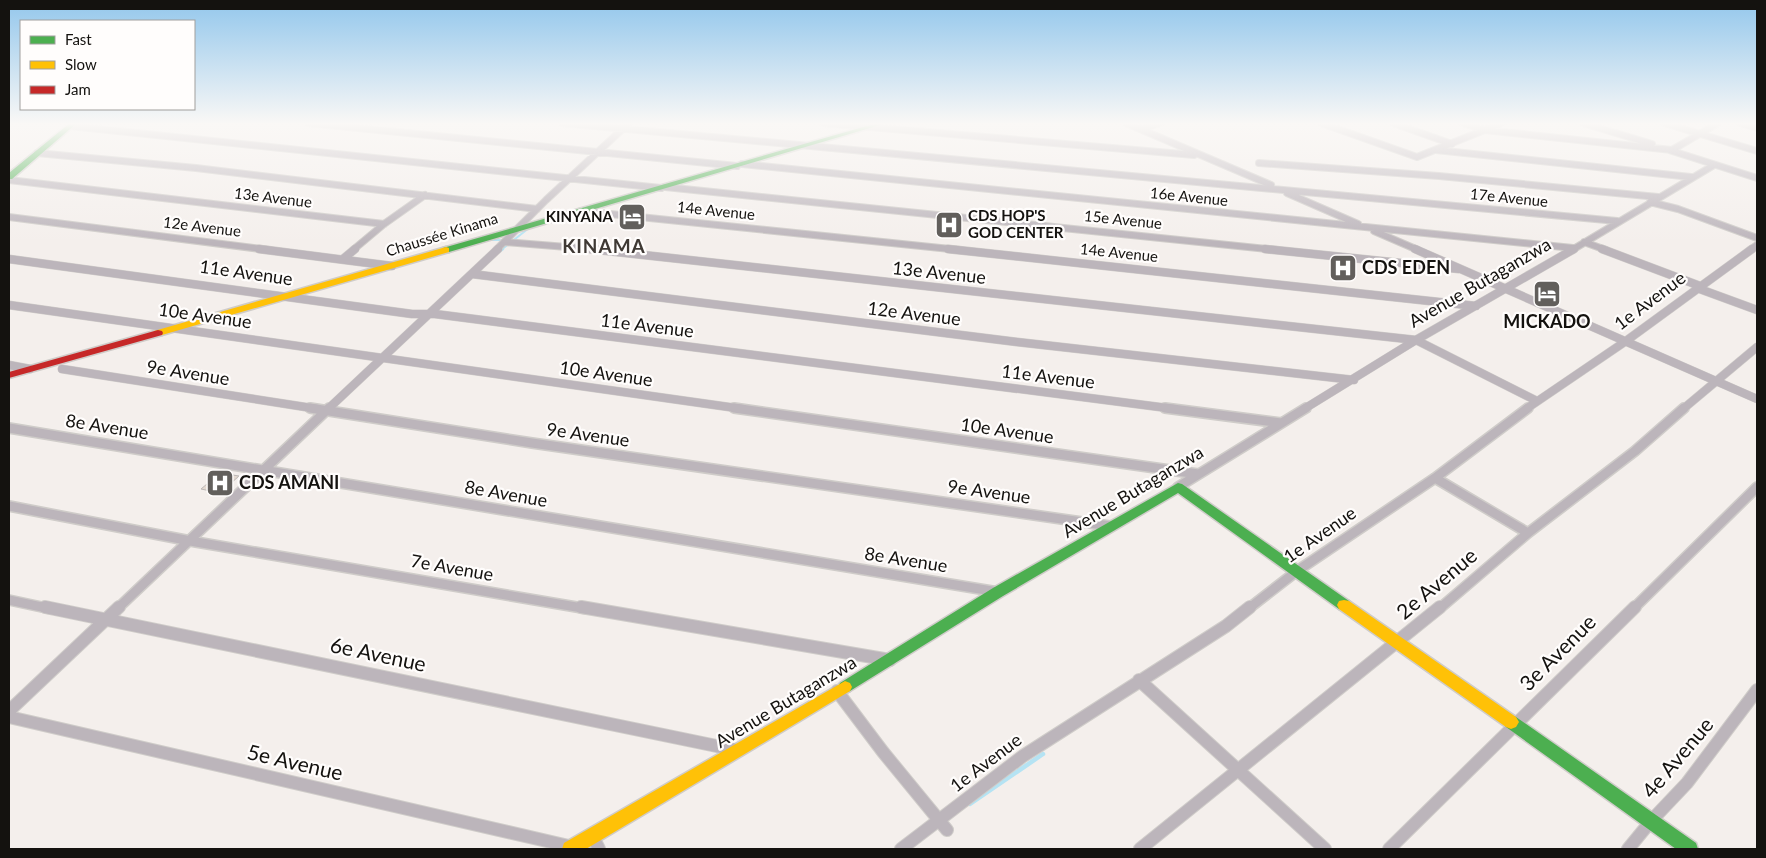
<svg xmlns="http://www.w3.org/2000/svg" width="1766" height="858" font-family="Lato,sans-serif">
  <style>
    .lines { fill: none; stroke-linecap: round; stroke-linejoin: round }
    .stream-far2 { stroke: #b5e3f3; stroke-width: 2 }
    .stream-far1 { stroke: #b5e3f3; stroke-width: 2.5 }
    .stream { stroke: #b5e3f3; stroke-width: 4.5 }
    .building { fill: #e4d9d0; stroke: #bbb7b5 }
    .street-far3-casing { stroke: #cfccc9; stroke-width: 8 }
    .street-far2-casing { stroke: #cfccc9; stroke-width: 9 }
    .street-far1-casing { stroke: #cfccc9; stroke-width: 12 }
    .street-casing { stroke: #cfccc9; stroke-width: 14 }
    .fast-casing { stroke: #cfccc9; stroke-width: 3 }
    .slow-casing { stroke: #cfccc9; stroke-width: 3 }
    .jam-casing { stroke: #cfccc9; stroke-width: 3 }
    .street-far3 { stroke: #bcb5bb; stroke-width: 6 }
    .street-far2 { stroke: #bcb5bb; stroke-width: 8 }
    .street-far1 { stroke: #bcb5bb; stroke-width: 9 }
    .street { stroke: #bcb5bb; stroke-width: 12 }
    .fast { fill: #4caf50; fill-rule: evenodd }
    .slow { fill: #ffc107; fill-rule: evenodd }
    .jam { fill: #c62828; fill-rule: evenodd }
    .labels { text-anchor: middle; stroke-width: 4.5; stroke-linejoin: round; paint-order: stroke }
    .far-street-label { font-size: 15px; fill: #14120f; stroke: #fffdfc }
    .far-poi-label { font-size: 15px; font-weight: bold; fill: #14120f; stroke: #fffdfc; text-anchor: start }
    .poi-label { font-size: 18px; font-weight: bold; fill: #14120f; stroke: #fffdfc; text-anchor: start }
    .street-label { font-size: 18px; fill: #14120f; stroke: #fffdfc }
    .far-district-label { font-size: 19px; font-weight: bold; letter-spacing: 1px; fill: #3f3934; stroke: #fffdfc }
    .near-street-label { font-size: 21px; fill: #14120f; stroke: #fffdfc }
  </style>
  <rect width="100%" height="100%" fill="#f4efec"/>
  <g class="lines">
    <path class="stream-far2" d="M488 240H500
      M501 250 529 228"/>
    <path class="stream-far1" d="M499 252 503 249"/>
    <path class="stream" d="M970 804 1043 754"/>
  </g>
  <path class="building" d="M1333 262 1352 264 1354 275 1334 273Z
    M220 473 239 476 220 493 201 489Z"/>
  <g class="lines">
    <g class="street-far3-casing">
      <path id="street-far3" d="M308 123 737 166
        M562 123 1617 221
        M823 123 1194 155
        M1126 123 1271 185
        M1321 123 1417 157 1502 123
        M1393 123 1452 144
        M1463 123 1485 130 1672 150 1718 123
        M1583 123 1652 144
        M1664 123 1757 151
        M1740 123 1757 128
        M70 126 661 188
        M1141 129 1161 123
        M1436 150 1691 177
        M1669 150 1757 178
        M37 153 196 168 537 209
        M1259 163 1439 176 1658 197
        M742 164 1573 248
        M9 180 384 224
        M665 187 1277 250
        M1287 193 1358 224
        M1650 202 1678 209 1757 238
        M581 211 960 250
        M9 217 269 250
        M1374 231 1418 250
        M504 242 604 250
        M1584 242 1606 250
        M353 250 384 224 425 195
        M496 250 546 200 629 123
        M1572 250 1714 165
        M1750 250 1757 245"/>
    </g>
    <g class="street-far2-casing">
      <path id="street-far2" d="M259 249 392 266
        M589 249 1416 340 1537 401
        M948 249 1476 306
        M1265 249 1459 269
        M1415 249 1757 399
        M1602 249 1700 286
        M9 259 412 314H435L1175 409
        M343 259 355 249
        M472 274 1017 342 1354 380
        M1697 288 1757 310
        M9 305 743 409
        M9 365 30 369
        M62 369 318 409
        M328 409 498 249
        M1304 409 1416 340 1574 249
        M1526 409 1626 341 1752 249
        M1683 409 1757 347"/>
    </g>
    <g class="street-far1-casing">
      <path id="street-far1" d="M310 408 532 443 1110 526
        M734 408 1198 474
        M1165 408 1281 423
        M9 428 998 592
        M1435 478 1528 533
        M1178 487 1306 408
        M9 506 196 542 588 609
        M9 600 51 609
        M117 609 329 408
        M1248 609 1297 571 1435 478 1528 408
        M1439 609 1528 533 1635 451 1684 408
        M1633 609 1757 487"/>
    </g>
    <g class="street-casing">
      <path id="street" d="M45 607 736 750
        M581 607 890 660
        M1139 680 1325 849
        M837 691 883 752 947 830
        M9 711 119 607
        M9 717 573 847
        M593 837 599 849
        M901 849 1023 756 1226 626 1250 607
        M1140 849 1440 607
        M1389 849 1635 607
        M1628 849 1651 821 1687 783 1757 690"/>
    </g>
    <g class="fast-casing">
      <path id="fast" d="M70 123H77L12 179H9V173Z
        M877 123H887L449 252H443L442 250 443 248Z
        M1178 483 1182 484 1349 601 1351 605 1349 609 1344 610 1339 609 1178 493 1003 596 850 691 845 693 840 691 838 687 840 683 993 588Z
        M1511 715 1516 717 1696 843 1698 849H1676L1506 727 1503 722 1506 717Z"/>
    </g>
    <g class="slow-casing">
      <path id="slow" d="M446 247 449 248V252L162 335H154L153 333 154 331Z
        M1344 600 1349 601 1516 717 1519 722 1516 727 1511 729 1506 727 1339 609 1337 605 1339 601Z
        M845 681 850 683 852 687 850 691 586 849H562L564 843Z"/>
    </g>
    <g class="jam-casing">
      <path id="jam" d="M158 330 162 331 163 333 162 335 9 378V372Z"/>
    </g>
    <use href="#street-far3" class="street-far3"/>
    <use href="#street-far2" class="street-far2"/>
    <use href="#street-far1" class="street-far1"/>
    <use href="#street" class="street"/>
    <use href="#fast" class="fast"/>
    <use href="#slow" class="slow"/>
    <use href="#jam" class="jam"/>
  </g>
  <linearGradient id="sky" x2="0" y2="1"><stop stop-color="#93c7ec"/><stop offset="0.51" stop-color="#faf8f6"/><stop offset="1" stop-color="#faf8f6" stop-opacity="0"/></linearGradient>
  <rect width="1766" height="243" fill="url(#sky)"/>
  <defs>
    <g id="hotel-square" transform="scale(1.4375)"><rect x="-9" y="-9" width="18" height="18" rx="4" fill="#625f5c" stroke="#fffdfc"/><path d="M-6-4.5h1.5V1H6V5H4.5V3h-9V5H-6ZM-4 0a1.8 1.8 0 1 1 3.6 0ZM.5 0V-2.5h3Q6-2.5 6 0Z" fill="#fff"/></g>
    <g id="hospital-square" transform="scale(1.4375)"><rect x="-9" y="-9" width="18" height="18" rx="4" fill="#625f5c" stroke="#fffdfc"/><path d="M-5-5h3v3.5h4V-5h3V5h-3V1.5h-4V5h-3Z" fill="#fff"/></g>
  </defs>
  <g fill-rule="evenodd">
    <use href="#hotel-square" x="632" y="217"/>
    <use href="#hospital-square" x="949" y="225"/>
    <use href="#hospital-square" x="1343" y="268"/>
    <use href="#hotel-square" x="1547" y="294"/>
    <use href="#hospital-square" x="220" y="483"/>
  </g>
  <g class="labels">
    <g class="far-street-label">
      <text transform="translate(1189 197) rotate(6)" y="5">16e Avenue</text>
      <text transform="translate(273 198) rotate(7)" y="5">13e Avenue</text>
      <text transform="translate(1509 198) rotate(6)" y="5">17e Avenue</text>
      <text transform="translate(716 211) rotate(6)" y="5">14e Avenue</text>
      <text transform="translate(1123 220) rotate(6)" y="5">15e Avenue</text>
      <text transform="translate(202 227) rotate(7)" y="5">12e Avenue</text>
      <text transform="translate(442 235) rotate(-17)" y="5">Chaussée Kinama</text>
      <text transform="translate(1119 253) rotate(6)" y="5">14e Avenue</text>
    </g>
    <g class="far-poi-label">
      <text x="968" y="221">CDS HOP'S<tspan x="968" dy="17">GOD CENTER</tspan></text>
      <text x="613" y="222" text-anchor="end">KINYANA</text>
    </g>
    <g class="poi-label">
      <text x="1362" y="274">CDS EDEN</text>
      <text x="1547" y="328" text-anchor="middle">MICKADO</text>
      <text x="239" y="489">CDS AMANI</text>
    </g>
    <g class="street-label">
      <text transform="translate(246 273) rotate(8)" y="6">11e Avenue</text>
      <text transform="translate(939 273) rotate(6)" y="6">13e Avenue</text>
      <text transform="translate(1480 283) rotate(-30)" y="6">Avenue Butaganzwa</text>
      <text transform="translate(1650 301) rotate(-37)" y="6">1e Avenue</text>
      <text transform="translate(914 314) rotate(7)" y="6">12e Avenue</text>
      <text transform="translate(205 316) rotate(8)" y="6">10e Avenue</text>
      <text transform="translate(647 326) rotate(7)" y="6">11e Avenue</text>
      <text transform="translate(188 373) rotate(9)" y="6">9e Avenue</text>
      <text transform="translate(606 374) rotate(8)" y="6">10e Avenue</text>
      <text transform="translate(1048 377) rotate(7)" y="6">11e Avenue</text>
      <text transform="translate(107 427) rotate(9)" y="6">8e Avenue</text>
      <text transform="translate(1007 431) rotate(8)" y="6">10e Avenue</text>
      <text transform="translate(588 435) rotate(8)" y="6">9e Avenue</text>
      <text transform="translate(989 492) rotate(8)" y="6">9e Avenue</text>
      <text transform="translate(1133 492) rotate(-31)" y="6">Avenue Butaganzwa</text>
      <text transform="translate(506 494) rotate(10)" y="6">8e Avenue</text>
      <text transform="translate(1320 535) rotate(-35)" y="6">1e Avenue</text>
      <text transform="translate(906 560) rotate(9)" y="6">8e Avenue</text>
      <text transform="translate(452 568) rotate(10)" y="6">7e Avenue</text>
      <text transform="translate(786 702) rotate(-31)" y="6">Avenue Butaganzwa</text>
      <text transform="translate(986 763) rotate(-37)" y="6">1e Avenue</text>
    </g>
    <g class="far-district-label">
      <text x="604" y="253">KINAMA</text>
    </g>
    <g class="near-street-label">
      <text transform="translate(1437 584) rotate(-40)" y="7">2e Avenue</text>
      <text transform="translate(1558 653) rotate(-45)" y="7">3e Avenue</text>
      <text transform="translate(378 655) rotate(12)" y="7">6e Avenue</text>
      <text transform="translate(1678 758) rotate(-50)" y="7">4e Avenue</text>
      <text transform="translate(295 763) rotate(13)" y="7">5e Avenue</text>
    </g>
  </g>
  <rect width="1766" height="858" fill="none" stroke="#14120f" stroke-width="20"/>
  <rect x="20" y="20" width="175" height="90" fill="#fffdfc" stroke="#a19f9d"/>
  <rect x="30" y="36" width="25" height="8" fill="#4caf50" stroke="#a19f9d"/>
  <text x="65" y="45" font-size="15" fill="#14120f">Fast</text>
  <rect x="30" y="61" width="25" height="8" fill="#ffc107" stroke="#a19f9d"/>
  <text x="65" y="70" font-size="15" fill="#14120f">Slow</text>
  <rect x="30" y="86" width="25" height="8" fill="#c62828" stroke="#a19f9d"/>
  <text x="65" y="95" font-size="15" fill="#14120f">Jam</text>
</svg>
